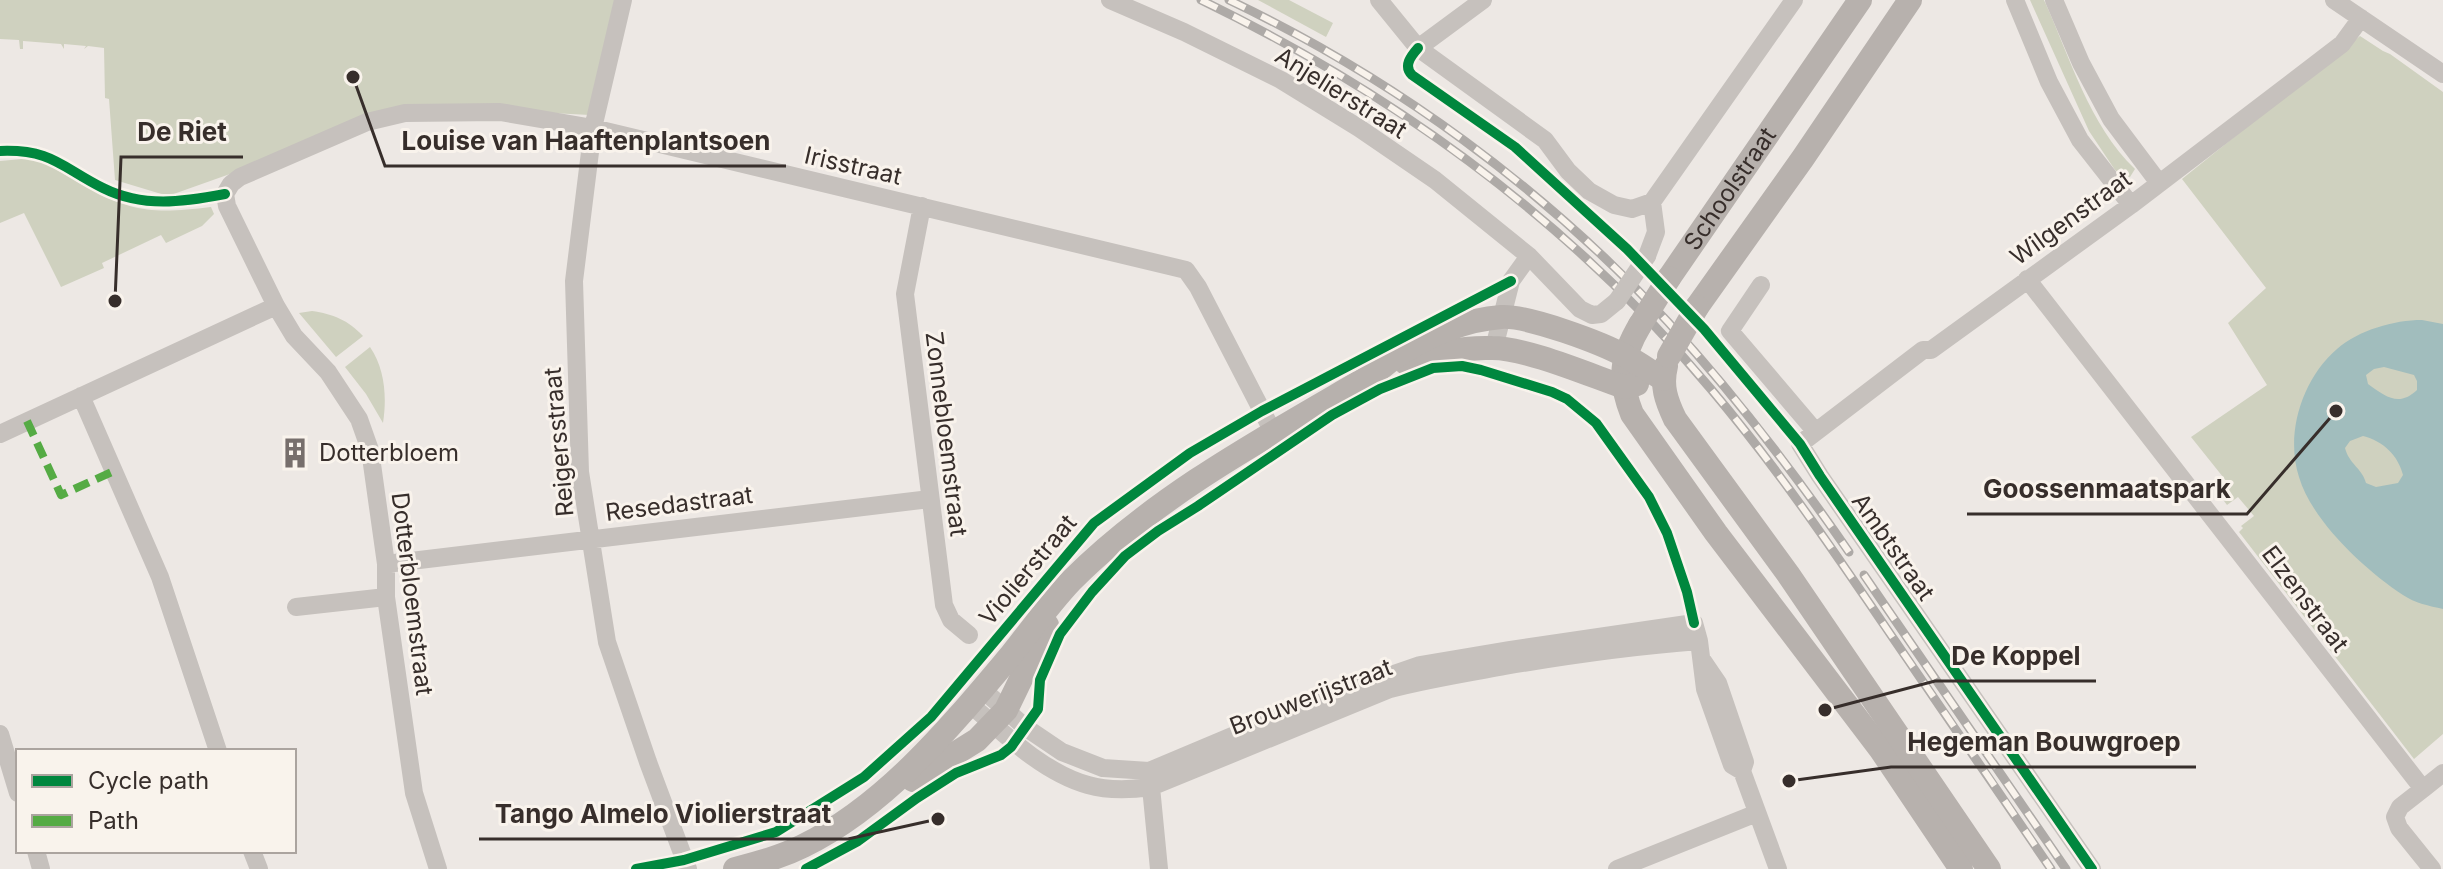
<svg xmlns="http://www.w3.org/2000/svg" width="2443" height="869" font-family="Inter,sans-serif">
  <style>
    .green { fill: #cfd1bf }
    .water { fill: #a1bdbd; fill-rule: evenodd }
    .lines { fill: none; stroke-linecap: round; stroke-linejoin: round }
    .minor { stroke: #c6c1bd; stroke-width: 18 }
    .secondary { stroke: #b7b1ad; stroke-width: 24 }
    .rail-casing { stroke: #aeaaa7; stroke-width: 9 }
    .rail { stroke: #f9f3ec; stroke-width: 6; stroke-dasharray: 18; stroke-linecap: butt }
    .minor-bridge { stroke: #c6c1bd; stroke-width: 18 }
    .secondary-bridge { stroke: #b7b1ad; stroke-width: 24 }
    .quiet { stroke: #55ab44; stroke-width: 8; stroke-dasharray: 16 8; stroke-linecap: butt }
    .cycleway-casing { stroke: #f9f3ec; stroke-width: 15 }
    .cycleway { stroke: #00873e; stroke-width: 10 }
    .labels { text-anchor: middle; stroke-width: 6; stroke-linejoin: round; paint-order: stroke }
    .street-label { font-size: 24px; fill: #372e2b; stroke: #f9f3ec }
    .poi-label { font-size: 24px; fill: #372e2b; stroke: #f9f3ec; text-anchor: start }
    .leader { fill: none; stroke: #372e2b; stroke-width: 3 }
    .callout-dot { fill: #372e2b; stroke: #f9f3ec; stroke-width: 3 }
    .callout-label { font-size: 26px; text-anchor: middle; font-weight: bold; fill: #372e2b; stroke: #f9f3ec; stroke-width: 6; stroke-linejoin: round; paint-order: stroke }
  </style>
  <rect width="100%" height="100%" fill="#ede8e4"/>
  <path class="green" d="M0 0H615L590 115 421 106 168 196 115 180 109 99 105 98 104 48 88 46 84 49 86 46 64 44V49L61 44 23 41V49H20L19 40 0 39Z
    M1258 0H1289L1333 23 1326 37Z
    M2030 0H2044C2070 57 2089 125 2135 169L2130 177 2124 178 2115 170 2089 131Z
    M2360 36 2383 51 2390 54 2443 92V734L2414 759 2239 532 2243 528 2241 526 2254 516 2238 497 2227 505 2224 501 2228 498 2224 491 2231 487 2191 437 2267 385 2228 323 2266 288 2182 179Z
    M33 158C52 165 70 178 88 188 135 214 160 213 211 207L214 214 202 226 166 243 161 235 102 263 104 268 61 287 24 213 0 223V161Z
    M312 311C333 314 348 320 363 336L336 357 299 313Z
    M370 347C385 369 387 397 383 423L366 394 345 367Z"/>
  <path class="water" d="M2422 320 2443 324V609C2429 606 2415 603 2403 595 2365 570 2312 521 2299 477 2285 434 2302 379 2337 349 2359 330 2394 320 2422 320ZM2384 367 2414 375 2417 381V390C2399 407 2386 397 2368 384L2366 375 2374 369ZM2363 436C2383 441 2398 455 2403 475L2398 483 2376 487 2366 483C2362 468 2349 464 2345 448L2350 441Z"/>
  <g class="lines">
    <path class="minor" d="M623 0 593 128 574 281 580 472 607 642 648 762 688 869
      M1110 0 1184 32 1281 80 1359 128 1435 180 1529 256 1580 309 1592 315 1601 314 1617 301
      M1379 0 1418 48 1545 140 1568 171 1589 191 1614 205 1632 209 1652 202
      M2015 0 2049 82 2080 140 2131 205
      M2054 0 2081 63 2111 119 2159 183
      M2334 0 2443 74
      M1418 48 1483 0
      M922 206 905 294 944 605 951 620 969 635
      M1647 256 1656 232 1652 202 1794 0
      M2027 279 2423 789 2400 807 2395 817 2399 828 2432 869
      M1761 285 1730 331 1816 432
      M1494 348 1511 281 1529 256
      M81 396 160 577 218 751
      M0 434 276 306
      M386 564 930 499
      M296 607 386 597
      M1703 661 1718 683 1745 762 1742 771 1778 869
      M982 689 1025 727 1062 752 1103 768 1149 771 1313 702 1420 665 1509 650 1694 623 1699 641 1705 689 1732 765 1742 771
      M970 704C1004 734 1044 773 1088 785 1109 791 1130 790 1151 787L1390 689C1428 679 1466 673 1505 666 1569 655 1634 646 1699 641
      M0 734 18 793
      M1150 777 1159 869
      M2423 789 2443 773
      M36 851 41 869
      M252 851 259 869
      M438 869 414 793 386 597V564L370 450 359 419 328 372 294 336 276 306 227 206 225 194 231 184 240 177 367 122 405 113 500 112 593 128 1186 270 1198 287 1273 432
      M1617 869 1757 813
      M2092 869 1820 476 1800 444 1923 350H1931L2131 205 2342 44 2361 18"/>
    <g class="secondary">
      <path id="s1" d="M1669 278 1860 0"/>
      <path d="M1697 307 1803 158 1910 0"/>
      <path d="M1640 325C1621 357 1618 379 1632 414L1716 533 1881 750 1961 869"/>
      <path d="M1406 363C1433 353 1462 347 1492 348 1527 348 1589 375 1624 387L1637 384"/>
      <path d="M1666 366C1661 386 1666 400 1675 419L1788 574 1989 869"/>
      <path d="M913 780 977 740 1006 710 1047 625"/>
      <path d="M735 869C758 863 781 857 803 846 887 805 952 725 1011 655 1031 630 1050 603 1072 580 1154 498 1260 440 1360 382 1375 374 1386 363 1400 354 1431 334 1464 320 1501 317 1527 315 1602 343 1627 357 1639 363 1651 372 1663 379"/>
    </g>
    <g class="rail-casing">
      <path id="rail" d="M1201 0C1395 94 1571 222 1710 388 1777 467 1835 553 1893 638 1946 715 1999 792 2051 869
        M1229 0C1393 78 1545 189 1668 322 1734 394 1793 471 1849 552
        M1864 575 2066 869"/>
    </g>
    <use href="#rail" class="rail"/>
    <path class="minor-bridge" d="M1617 301 1647 256"/>
    <path class="secondary-bridge" d="M1640 325 1669 278
      M1669 356 1697 307"/>
    <path class="quiet" d="M27 421 61 495 114 471"/>
    <g class="cycleway-casing">
      <path id="cycleway" d="M1418 48C1411 56 1403 66 1412 75L1515 147 1627 249 1704 329 1800 444 1820 476 2092 869
        M0 151C52 149 61 167 103 188 143 208 183 202 225 194
        M636 869 684 860 776 832 864 777 931 717 1094 523 1190 453 1262 411 1511 281
        M806 869 858 841 917 798 956 773 1001 755 1011 747 1038 709 1040 680 1060 634 1092 592 1125 556 1158 531 1198 506 1332 415 1380 389 1433 368 1462 366 1481 370 1552 392 1567 399 1596 423 1649 497 1667 533 1687 592 1694 623"/>
    </g>
    <use href="#cycleway" class="cycleway"/>
  </g>
  <defs>
    <g id="building-bare" transform="scale(2.4)"><path d="M-4-6H4V6H1V3H-1V6H-4ZM-2.5-4.3h1.7v1.8h-1.7ZM.8-4.3h1.7v1.8H.8ZM-2.5-1h1.7V.8h-1.7ZM.8-1h1.7V.8H.8Z" fill="#776f6c" stroke="#f9f3ec" stroke-width="2.5" paint-order="stroke"/></g>
  </defs>
  <g fill-rule="evenodd">
    <use href="#building-bare" x="295" y="453"/>
  </g>
  <g class="labels">
    <g class="street-label">
      <text transform="translate(1341 93) rotate(32)" y="8">Anjelierstraat</text>
      <text transform="translate(853 166) rotate(13)" y="8">Irisstraat</text>
      <text dy="8" stroke="none"><textPath href="#s1" startOffset="108">Schoolstraat</textPath></text>
      <text transform="translate(2071 218) rotate(-36)" y="8">Wilgenstraat</text>
      <text transform="translate(946 434) rotate(83)" y="8">Zonnebloemstraat</text>
      <text transform="translate(559 442) rotate(-95)" y="8">Reigersstraat</text>
      <text transform="translate(679 504) rotate(-7)" y="8">Resedastraat</text>
      <text transform="translate(1893 547) rotate(55)" y="8">Ambtstraat</text>
      <text transform="translate(1028 570) rotate(-50)" y="8">Violierstraat</text>
      <text transform="translate(412 594) rotate(83)" y="8">Dotterbloemstraat</text>
      <text transform="translate(2305 599) rotate(53)" y="8">Elzenstraat</text>
      <text transform="translate(1311 697) rotate(-21)" y="8">Brouwerijstraat</text>
    </g>
    <g class="poi-label">
      <text x="319" y="461">Dotterbloem</text>
    </g>
  </g>
  <path class="leader" d="M115 301L121 157H243M353 77L385 166H786M2336 411L2247 514H1967M1825 710L1935 681H2096M1789 781L1891 767H2196M938 819L848 839H479"/>
  <g class="callout-dot">
    <circle cx="115" cy="301" r="8"/>
    <circle cx="353" cy="77" r="8"/>
    <circle cx="2336" cy="411" r="8"/>
    <circle cx="1825" cy="710" r="8"/>
    <circle cx="1789" cy="781" r="8"/>
    <circle cx="938" cy="819" r="8"/>
  </g>
  <g class="callout-label">
    <text x="182" y="141">De Riet</text>
    <text x="586" y="150">Louise van Haaftenplantsoen</text>
    <text x="2107" y="498">Goossenmaatspark</text>
    <text x="2016" y="665">De Koppel</text>
    <text x="2044" y="751">Hegeman Bouwgroep</text>
    <text x="663" y="823">Tango Almelo Violierstraat</text>
  </g>
  <rect x="16" y="749" width="280" height="104" fill="#f9f3ec" stroke="#aba49f" stroke-width="2"/>
  <rect x="32" y="775" width="40" height="12" fill="#00873e" stroke="#aba49f" stroke-width="2"/>
  <text x="88" y="789" font-size="24" fill="#372e2b">Cycle path</text>
  <rect x="32" y="815" width="40" height="12" fill="#55ab44" stroke="#aba49f" stroke-width="2"/>
  <text x="88" y="829" font-size="24" fill="#372e2b">Path</text>
</svg>
